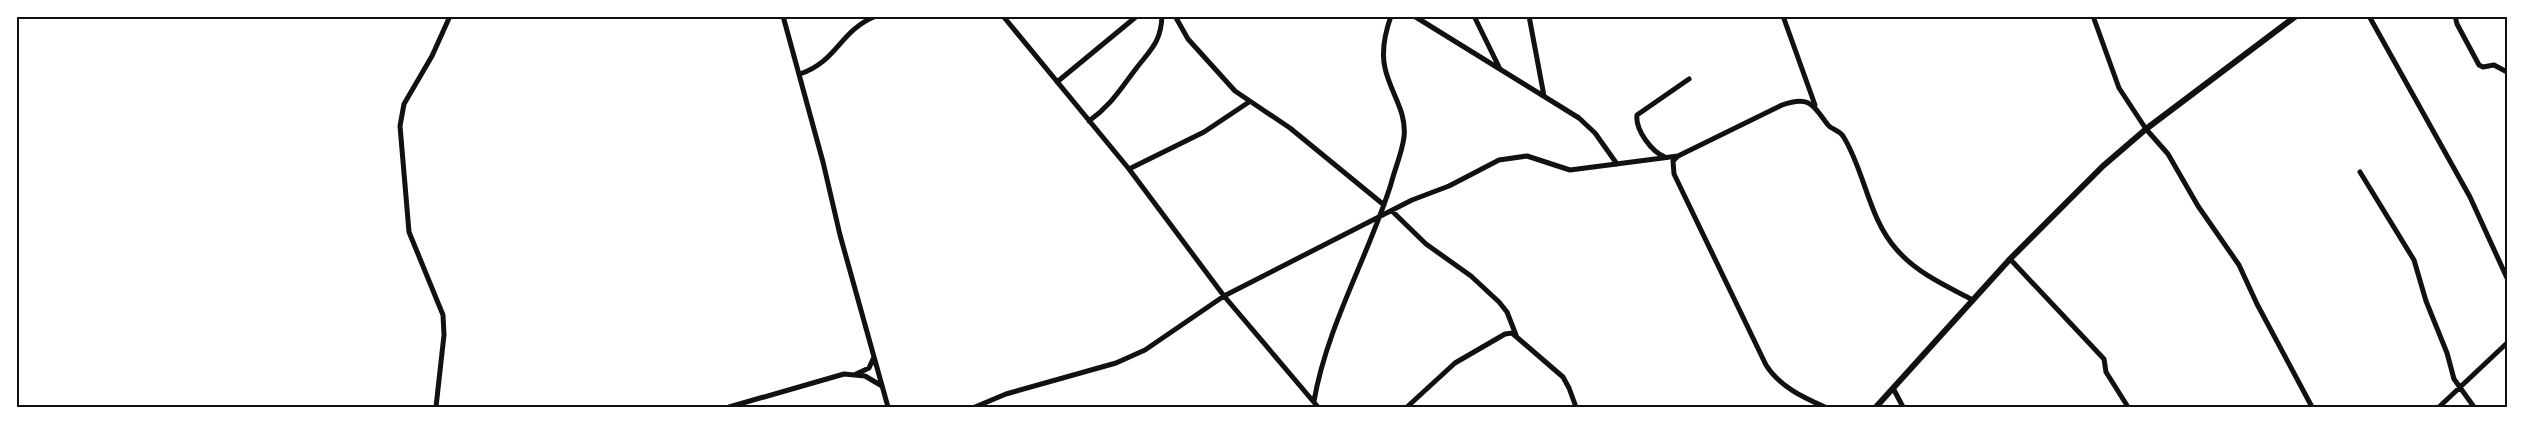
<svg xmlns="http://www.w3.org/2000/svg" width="2523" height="423" font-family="'PT Serif',serif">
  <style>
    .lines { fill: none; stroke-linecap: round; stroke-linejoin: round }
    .minor { stroke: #111; stroke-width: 5 }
    .tertiary { stroke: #111; stroke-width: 6 }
    .neatline { fill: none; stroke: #111; stroke-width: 2 }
  </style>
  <rect width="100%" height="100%" fill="#fff"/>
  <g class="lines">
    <path class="minor" d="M783 16 823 162 840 235 888 407
      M1003 16 1129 169 1224 296 1318 407
      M1175 16 1188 39 1235 91 1290 128 1384 205
      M1414 16 1579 118 1595 133 1617 164
      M1474 16 1500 69
      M1529 16 1544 96
      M1783 16 1815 105
      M2093 16 2119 88 2146 129 2168 154 2198 206 2239 265 2257 304 2312 407
      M2369 16 2470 197 2507 278
      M2455 16 2457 24 2479 65 2483 67 2494 65 2507 72
      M800 74C838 61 839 31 876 16
      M1057 82 1137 16
      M1089 121C1111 105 1119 91 1135 70 1150 50 1161 43 1162 16
      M1665 157C1652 152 1635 130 1637 115L1689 79
      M1129 169 1204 132 1249 102
      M2360 172 2414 260 2426 301 2447 353 2454 379 2474 407
      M1392 211 1426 244 1471 276 1499 302 1507 312 1516 335
      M2010 259 2104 359 2106 372 2128 407
      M856 374 869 368 874 357
      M1893 388 1903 407
      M1314 401C1327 326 1368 257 1391 184 1395 168 1402 153 1404 137 1407 111 1390 92 1385 68 1381 51 1385 33 1391 16
      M436 407 444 335 443 315 409 232 400 126 404 104 432 56 450 16
      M729 407 844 374 865 376 882 386
      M975 407 1006 394 1116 363 1145 350 1224 296 1412 200 1449 186 1499 160 1527 156 1570 170 1678 156
      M1407 407 1455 363 1505 334 1512 333 1563 377 1569 388 1576 407
      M1825 407C1802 397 1779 386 1766 365L1674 174 1673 161 1678 156 1782 105C1810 95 1813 105 1828 125 1832 130 1839 130 1843 136 1865 171 1868 218 1897 250 1917 273 1946 286 1973 300
      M2439 407 2507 343"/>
    <path class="tertiary" d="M1876 407 2010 259 2103 166 2146 129 2296 16"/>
  </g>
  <rect width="2523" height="423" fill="none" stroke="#ffffff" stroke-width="35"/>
  <rect x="18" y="18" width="2488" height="388" class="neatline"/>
</svg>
